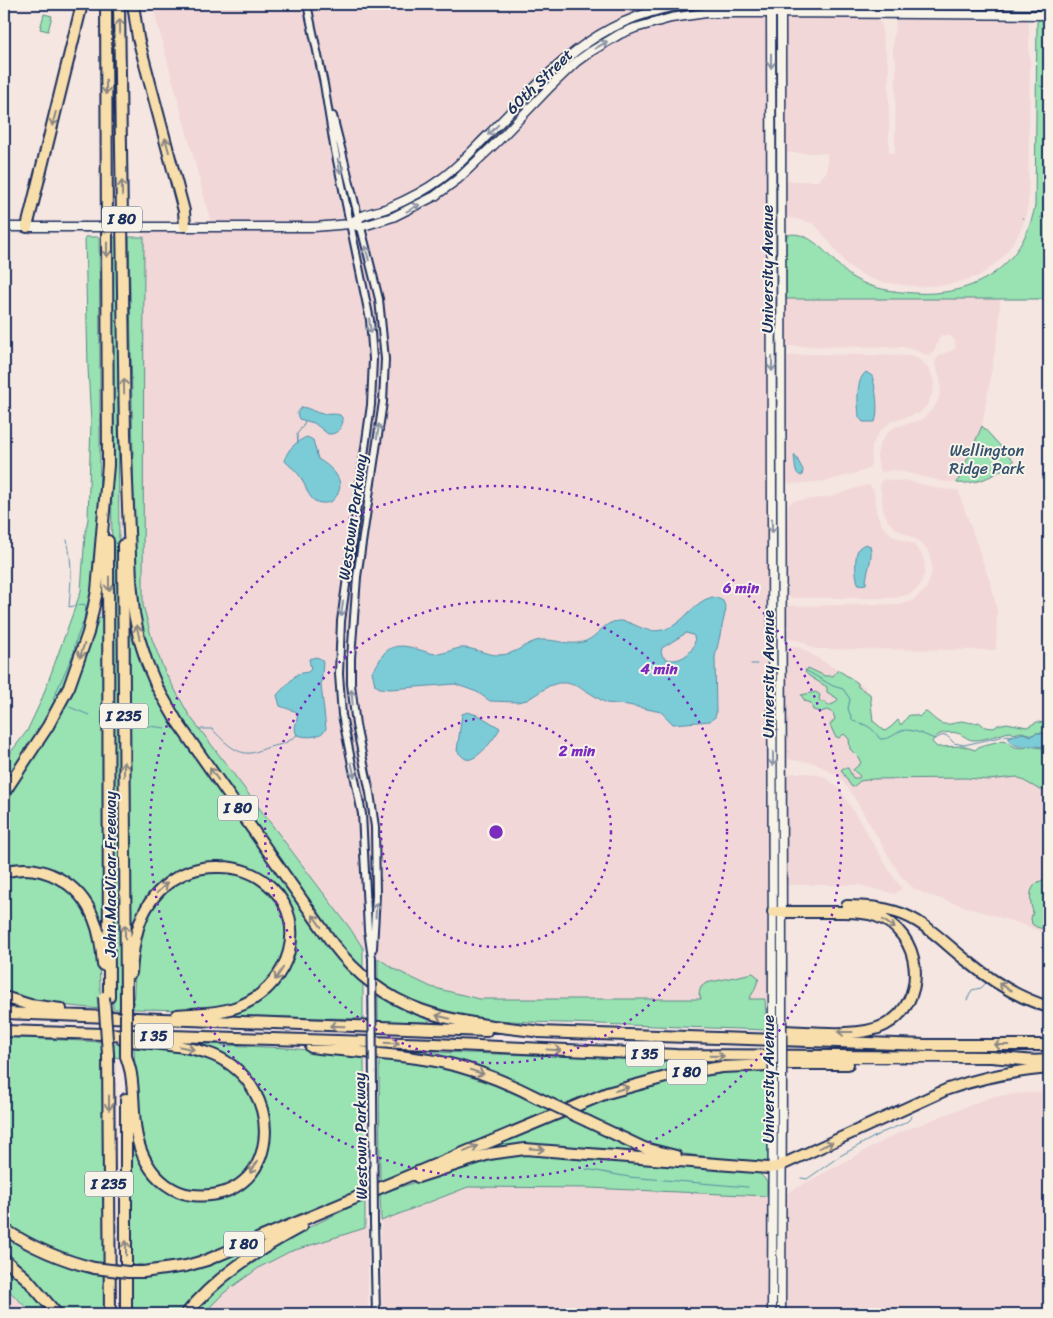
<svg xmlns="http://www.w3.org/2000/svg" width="1053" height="1318" font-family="Sriracha,sans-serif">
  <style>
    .built { fill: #f2d7d8 }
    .green { fill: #99e2b1; stroke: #5a8888 }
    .water { fill: #7cccd7; stroke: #558da7; fill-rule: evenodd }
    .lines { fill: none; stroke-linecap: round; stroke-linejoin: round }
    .stream { stroke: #558da7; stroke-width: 1 }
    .tertiary-casing { stroke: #1b2f5e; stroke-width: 10 }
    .secondary-casing { stroke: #1b2f5e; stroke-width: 11 }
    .motorway-casing { stroke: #1b2f5e; stroke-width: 14 }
    .tertiary { stroke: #f7f3e8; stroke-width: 6 }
    .secondary { stroke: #f7f3e8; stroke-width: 8 }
    .motorway { stroke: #f8deab; stroke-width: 10 }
    .tertiary-bridge-casing { stroke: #1b2f5e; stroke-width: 10; stroke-linecap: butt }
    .secondary-bridge-casing { stroke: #1b2f5e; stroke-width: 11; stroke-linecap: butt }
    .motorway-bridge-casing { stroke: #1b2f5e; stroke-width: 14; stroke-linecap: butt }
    .tertiary-bridge { stroke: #f7f3e8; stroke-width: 6 }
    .secondary-bridge { stroke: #f7f3e8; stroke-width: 8 }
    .motorway-bridge { stroke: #f8deab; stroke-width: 10 }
    .oneway { stroke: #8a8684 }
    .oneway2 { stroke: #8991a3 }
    .ring { fill: none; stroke: #7b2cbf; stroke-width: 2.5; stroke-dasharray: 2.5 5 }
    .labels { text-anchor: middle; stroke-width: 4; stroke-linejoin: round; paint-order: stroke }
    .shield { fill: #f7f3e8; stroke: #5d6a87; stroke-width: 1 }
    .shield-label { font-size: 15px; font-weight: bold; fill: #1b2f5e }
    .street-label { font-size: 16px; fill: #1b2f5e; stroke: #f7f3e8 }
    .park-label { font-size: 16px; fill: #34536f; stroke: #f7f3e8 }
    .centre { fill: #7b2cbf; stroke: #f7f3e8; stroke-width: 2.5 }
    .ring-label { font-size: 15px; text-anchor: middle; font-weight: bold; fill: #7b2cbf; stroke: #f7f3e8; stroke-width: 4; stroke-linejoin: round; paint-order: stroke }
  </style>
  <rect width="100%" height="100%" fill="#f5e6e1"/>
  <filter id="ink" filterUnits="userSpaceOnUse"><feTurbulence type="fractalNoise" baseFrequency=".02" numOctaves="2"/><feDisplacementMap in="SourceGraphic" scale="10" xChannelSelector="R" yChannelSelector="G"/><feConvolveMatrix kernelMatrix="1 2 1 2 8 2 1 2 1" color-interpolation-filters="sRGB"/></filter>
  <g filter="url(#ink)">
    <path class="built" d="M152 4H771L773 999H479L431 987 394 969 363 948 349 927 189 715 164 670 152 639 143 605 144 227 212 226Z
      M792 16H843L854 18 877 19 881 23 883 39 889 68V153H895L896 59 893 56V41L896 19 900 17 1026 19 1029 24V56H1030L1028 205 1024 222 1018 235 1003 257 995 264 979 276 952 284 919 287 881 282 864 276 847 265 818 228 812 223 788 217 784 214 783 181H818L827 171V153H785L786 100 785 98 784 23Z
      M783 299H1000L999 327 982 426 957 483 941 481 896 470 882 472 879 469 877 456 879 445 887 433 895 427 921 420 934 408 938 401 941 388 940 378 935 365 936 360 940 355 954 350 956 346 954 339 948 335H942L939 338 935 350 928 355 905 347 788 346 783 341Z
      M811 354 912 356 922 361 930 371 934 382 933 392 927 405 920 413 892 421 879 432 872 446 871 464 867 470 827 481 791 484 785 481 784 359 789 356Z
      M885 479 894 481 904 480 941 489 958 490 992 588 997 610 996 650 814 649 803 642 790 639 786 636 785 609 787 606 901 604 912 601 926 589 931 576 932 567 930 556 927 549 919 541 896 529 888 521 883 509 880 485 881 481Z
      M869 485 874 490 876 512 883 527 893 536 913 544 921 553 924 561 925 572 919 587 910 594 896 598H790L787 597 784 593V545L787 535 788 505 793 501 830 497 860 487Z
      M791 645 801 648 865 687V773L1049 774V935L1018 923 925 894 913 888 900 875 849 789 838 776 814 763 791 760 786 756 787 702 785 700V654L786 650Z
      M792 773H809L823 776 840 789 894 878 902 888 895 894 858 885H787L785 781 788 775Z
      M1049 1091V1308L1044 1314H787V1193L898 1133 908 1129 994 1096Z
      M468 1187 589 1188 767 1196V1314H382L381 1221Z
      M368 1227V1314H205L208 1309 225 1292 260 1267 289 1252 361 1228Z
      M4 1286 11 1291 33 1314H4Z"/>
    <path class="green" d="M44 14 52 16 48 31 40 29Z
      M1040 18H1049V299H783L786 239 787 235C814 228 834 267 855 279 873 289 894 292 914 293 975 297 1023 267 1035 206L1037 22Z
      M85 237H99C100 306 100 375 100 445 99 516 101 591 76 658 60 703 33 744 4 782V761L27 731 41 701 81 591 85 534 88 519 91 423 88 367Z
      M111 237H117L122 1009H113Z
      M129 237H144L143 605 152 639 164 670 189 715 349 927 363 948V971L338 942 169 699 156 673 141 627 137 597 135 562Z
      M982 426 1014 461C998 474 978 485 957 483Z
      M99 618H103L104 937 65 878 4 868V801L53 726 67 702 82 669Z
      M127 618H130L140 656 146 672 328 945 345 966 363 983V1019L210 1015 231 1011 283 974 292 917 248 869 172 875 132 939H130Z
      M808 668 825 676H833L838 670 858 683V687L870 694 873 721 885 731 891 727 898 720 901 725 909 715H916L919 717 925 711C934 717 938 726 950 724 954 724 958 721 962 721 969 722 972 724 979 722L985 727 994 728 998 725 1007 723 1027 727 1037 722 1046 723 1049 733H1036L1032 735 1021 732 1014 734 1010 732C999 734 986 740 975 740 968 741 963 734 957 733 947 731 936 733 932 742L937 747 963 746 975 750 980 746 1004 740 1015 747 1023 748 1029 746 1042 748 1049 744V787L1047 790H1040L1017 777 988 780 966 778 873 779 860 781 853 787 851 786 841 770 843 768H848L853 778H859L860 776 853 770 861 763 858 757 850 749 849 739 844 734 839 738 835 736 830 725 835 719 833 713 827 710 821 712 813 710 811 703 805 701 801 695 816 692 820 695 819 699 821 702H826L828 706 835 703 838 699 827 692V687L809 676 805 672Z
      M206 869 246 874 271 891 285 913 288 941 277 970 260 991 233 1005 193 1010 133 1009 136 955 147 911 169 885Z
      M13 872 47 875 74 893 93 923 99 959 101 1009 39 1003 4 993V875Z
      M1043 880 1049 883V927C1043 930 1037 928 1032 924L1031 918 1033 912C1029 899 1028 885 1043 880Z
      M378 958 394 969 431 987 479 999H701L699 993 701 987 706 983 753 973 759 978 754 991 749 999H765L767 1030C711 1028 655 1026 599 1024 519 1021 450 1026 378 984Z
      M378 995 402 1008 429 1019V1022L378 1021Z
      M4 1037 102 1042 105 1266C68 1261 35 1243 4 1224Z
      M113 1043 122 1044V1055L119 1058 115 1057 113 1055Z
      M185 1043 287 1048 364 1055 365 1188 206 1255 179 1263 143 1267 142 1264 131 1266V1124L136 1148 170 1190 223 1195 265 1154 254 1084Z
      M134 1045 201 1054 226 1065 251 1091 262 1126 258 1154 245 1175 218 1190H186L172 1184 156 1170 143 1146 136 1105Z
      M405 1051 714 1061V1064C661 1071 611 1085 562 1106L525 1088 404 1055Z
      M379 1056 474 1073 553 1109 380 1182Z
      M766 1070 769 1091 770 1162 758 1163 676 1153 646 1145 573 1111C621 1093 672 1077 724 1072 738 1070 752 1070 766 1070Z
      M565 1115 656 1155 538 1145 476 1155 475 1152Z
      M515 1153 758 1172 767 1181V1196L589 1188 468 1187 381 1221 380 1194 486 1158Z
      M365 1200V1228L289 1252 260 1267 225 1292 208 1309 205 1314H190L224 1280 287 1238Z
      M4 1235C35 1256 69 1270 106 1275V1314H60L4 1255Z
      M275 1236 197 1295 181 1314H132V1277L154 1276 186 1271Z
      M4 1262 26 1282 54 1314H33L4 1286Z"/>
    <path class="water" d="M866 372 872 376C876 388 879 411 875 422H863L859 417C858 403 855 381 866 372Z
      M302 407C310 408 315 413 323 414 328 415 334 413 340 415L343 419C343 427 337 435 328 434L314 423 299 419 297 413Z
      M307 437 313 440 318 459C335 469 350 485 331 502 307 508 309 488 299 475 295 469 289 466 285 461 285 451 298 440 307 437Z
      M795 455 803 470 802 476C793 474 796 464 794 457Z
      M866 544 870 546C874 558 866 571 866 584L859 585C855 579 854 554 859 548 861 546 863 545 866 544Z
      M712 597 717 598 723 601 726 609 715 657 716 714 715 717 710 721 673 724 661 712 628 705 606 703 580 687 567 683H558L549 686 527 700 517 702 490 701 477 692 455 684 390 689 380 688 375 685 372 671C379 665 380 655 388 650 402 640 420 652 436 654 446 654 455 647 465 648 477 649 487 655 499 655 517 655 527 641 541 640 557 639 570 647 586 641 598 636 604 622 618 621 635 620 643 636 666 629 685 623 691 603 712 597ZM686 633 693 635C701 646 680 668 663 657L661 652 662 648Z
      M316 657 321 659 323 662 321 685 326 729C320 738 307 738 297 735 292 727 299 721 297 712L280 706 277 695 297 674 308 672 311 669 309 659Z
      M468 712 480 716 500 728C496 737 476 763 466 759 463 758 459 753 457 751L462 714Z
      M1023 733 1031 736 1036 733 1049 734V743C1047 743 1045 746 1043 746 1040 747 1038 746 1035 746 1022 745 1015 750 1008 737Z"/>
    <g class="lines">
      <path class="stream" d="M1040 86 1049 89
        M1022 218H1024
        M1040 218 1047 214 1048 211 1047 139 1049 136
        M298 443 297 434 303 426 305 421
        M751 664H757
        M805 670 833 686 843 689 850 699 848 709 853 721C867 725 871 726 880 739 889 739 892 736 899 732 909 726 926 736 935 739L941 736 946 735 954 743 964 745 1009 735 1012 736
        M56 700 53 699 74 652 76 640 84 620 86 606 84 604 69 607C71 582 73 565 67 540
        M67 706 89 715
        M142 725 165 728
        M199 729H212C222 739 235 755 251 753 257 752 263 749 269 747 283 744 286 744 297 735
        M967 1000 972 990 981 988 987 982
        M586 1169 629 1177 748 1187
        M801 1178 807 1179 840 1156 881 1133 903 1124 909 1120 912 1116"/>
      <g class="tertiary-casing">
        <path id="tertiary" d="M307 4 324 84 334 146 370 320 373 359 371 405 341 621 339 674 342 715 362 814 368 930 372 958
          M333 116 379 299 385 359 383 402 357 577 351 658V684L356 725 370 793 375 827 376 895 373 948
          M374 1222 376 1314"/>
      </g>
      <g class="secondary-casing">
        <path id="secondary" d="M771 4 773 1023
          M781 4 782 1023
          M893 4 1049 5
          M350 224C362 213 374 213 388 208 407 200 425 191 441 179 459 166 473 150 488 135 551 71 596 15 691 4
          M4 227H85
          M144 227H314L350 224 360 227 393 217 435 196 458 179 499 140 551 86 576 62 590 52 620 34 635 28 671 18 706 13H781L1049 15
          M772 1314 773 1075
          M781 1314 782 1075"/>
      </g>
      <g class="motorway-casing">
        <path id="motorway" d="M119 4 125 434 131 580 134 613 139 638 147 663 157 687 176 720 333 944C389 1018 457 1022 543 1032
          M133 4 138 38 184 211 185 226
          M27 227 82 4
          M108 541 109 997
          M123 545 126 998
          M4 793 48 726 69 687 88 633 97 591 108 465 106 4
          M4 872C42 861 80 883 94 919 100 933 102 950 103 965
          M847 906C864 906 880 907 896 912 924 920 944 943 966 960 990 980 1019 998 1049 1007
          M131 973C132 958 134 942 138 928 149 891 181 865 220 867 239 867 258 874 272 888 309 924 289 984 244 1004 223 1014 200 1013 177 1015
          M4 997 30 1005 61 1009
          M4 1013 486 1031
          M4 1031 435 1044 676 1055 991 1057 1035 1061
          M538 1032 926 1045H1049
          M773 1034 783 1031C811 1032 860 1038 885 1025 930 1001 922 932 876 916 863 911 847 912 834 912 814 912 793 912 773 912
          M123 1040C152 1044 185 1044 213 1055 289 1086 281 1204 192 1195 173 1193 156 1179 147 1163 130 1135 136 1105 131 1074 130 1068 128 1062 126 1056
          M311 1047C354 1052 398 1054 441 1062 475 1069 507 1082 538 1098
          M108 1054 110 1314
          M1030 1061 1049 1060
          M126 1099V1314
          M589 1122 644 1148 676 1156
          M418 1177 489 1154 525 1149 768 1168 777 1167 948 1089C982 1077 1014 1071 1049 1068
          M4 1229C33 1248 61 1260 94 1268
          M4 1259 27 1279 57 1314
          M143 1272 186 1266 207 1260 607 1093 677 1074 722 1067 791 1064H848
          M186 1314C217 1276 259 1249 302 1226"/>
      </g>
      <use href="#tertiary" class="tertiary"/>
      <use href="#secondary" class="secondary"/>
      <use href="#motorway" class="motorway"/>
      <g class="tertiary-bridge-casing">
        <path id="tertiary-bridge" d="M372 958 374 1222"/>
      </g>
      <g class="secondary-bridge-casing">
        <path id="secondary-bridge" d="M85 227H144
          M773 1023V1075
          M782 1075V1023"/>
      </g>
      <g class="motorway-bridge-casing">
        <path id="motorway-bridge" d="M104 997 108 1054
          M126 998V1056
          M538 1098 589 1122
          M94 1268 128 1272H143"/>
      </g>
      <use href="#tertiary-bridge" class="tertiary-bridge"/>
      <use href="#secondary-bridge" class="secondary-bridge"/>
      <use href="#motorway-bridge" class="motorway-bridge"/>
    </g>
    <defs><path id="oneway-shaft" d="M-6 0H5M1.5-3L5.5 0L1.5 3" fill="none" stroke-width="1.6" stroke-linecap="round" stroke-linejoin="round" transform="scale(1.25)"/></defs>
    <g class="oneway">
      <use href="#oneway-shaft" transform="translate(120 26) rotate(-91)"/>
      <use href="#oneway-shaft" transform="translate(106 87) rotate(90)"/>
      <use href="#oneway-shaft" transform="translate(54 119) rotate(104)"/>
      <use href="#oneway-shaft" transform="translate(167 145) rotate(-105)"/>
      <use href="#oneway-shaft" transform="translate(122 188) rotate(-91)"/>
      <use href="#oneway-shaft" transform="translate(107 250) rotate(90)"/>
      <use href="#oneway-shaft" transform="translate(124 386) rotate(-91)"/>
      <use href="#oneway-shaft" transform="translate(109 584) rotate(90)"/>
      <use href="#oneway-shaft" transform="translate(138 632) rotate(-102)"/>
      <use href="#oneway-shaft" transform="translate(82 651) rotate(108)"/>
      <use href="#oneway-shaft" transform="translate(124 769) rotate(-90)"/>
      <use href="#oneway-shaft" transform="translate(214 774) rotate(-125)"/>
      <use href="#oneway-shaft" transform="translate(162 888) rotate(-43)"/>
      <use href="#oneway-shaft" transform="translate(317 921) rotate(-125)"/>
      <use href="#oneway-shaft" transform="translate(889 924) rotate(35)"/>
      <use href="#oneway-shaft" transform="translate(125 932) rotate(-90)"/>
      <use href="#oneway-shaft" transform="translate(279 974) rotate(123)"/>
      <use href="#oneway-shaft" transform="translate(1005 987) rotate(-151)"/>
      <use href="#oneway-shaft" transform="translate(443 1017) rotate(-166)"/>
      <use href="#oneway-shaft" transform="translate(337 1026) rotate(-178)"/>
      <use href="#oneway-shaft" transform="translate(845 1032) rotate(180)"/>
      <use href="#oneway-shaft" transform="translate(392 1043) rotate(2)"/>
      <use href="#oneway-shaft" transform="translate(1001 1045) rotate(180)"/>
      <use href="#oneway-shaft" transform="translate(187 1048) rotate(11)"/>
      <use href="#oneway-shaft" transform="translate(554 1050) rotate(3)"/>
      <use href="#oneway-shaft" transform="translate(717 1056) rotate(1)"/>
      <use href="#oneway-shaft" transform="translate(477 1072) rotate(18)"/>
      <use href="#oneway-shaft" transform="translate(622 1089) rotate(-16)"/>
      <use href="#oneway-shaft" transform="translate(109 1103) rotate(90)"/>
      <use href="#oneway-shaft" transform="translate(826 1145) rotate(-24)"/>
      <use href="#oneway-shaft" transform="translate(471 1149) rotate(-23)"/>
      <use href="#oneway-shaft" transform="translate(537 1149) rotate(3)"/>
      <use href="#oneway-shaft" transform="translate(254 1167) rotate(122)"/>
      <use href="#oneway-shaft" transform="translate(126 1248) rotate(-90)"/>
    </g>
    <g class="oneway2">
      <use href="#oneway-shaft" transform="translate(601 45) rotate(-31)"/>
      <use href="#oneway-shaft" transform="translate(771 61) rotate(90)"/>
      <use href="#oneway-shaft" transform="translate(493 130) rotate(135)"/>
      <use href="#oneway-shaft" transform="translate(339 166) rotate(79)"/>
      <use href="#oneway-shaft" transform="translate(413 208) rotate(-28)"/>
      <use href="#oneway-shaft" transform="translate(367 253) rotate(-104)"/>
      <use href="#oneway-shaft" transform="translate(370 326) rotate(83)"/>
      <use href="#oneway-shaft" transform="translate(772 364) rotate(90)"/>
      <use href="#oneway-shaft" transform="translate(378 431) rotate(-82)"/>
      <use href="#oneway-shaft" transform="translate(772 526) rotate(90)"/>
      <use href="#oneway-shaft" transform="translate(342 609) rotate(98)"/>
      <use href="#oneway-shaft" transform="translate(352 697) rotate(-95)"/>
      <use href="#oneway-shaft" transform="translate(773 759) rotate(90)"/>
      <use href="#oneway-shaft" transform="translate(353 770) rotate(77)"/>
      <use href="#oneway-shaft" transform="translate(376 910) rotate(-87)"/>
    </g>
  </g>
  <g class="ring">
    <circle cx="496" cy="832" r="115"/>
    <circle cx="496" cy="832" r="231"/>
    <circle cx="496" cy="832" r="346"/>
  </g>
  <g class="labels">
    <g class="shield">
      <rect x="102" y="206.5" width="40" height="25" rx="4"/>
      <rect x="100" y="703.5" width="48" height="25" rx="4"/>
      <rect x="218" y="795.5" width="40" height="25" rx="4"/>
      <rect x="135" y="1023.5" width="38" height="25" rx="4"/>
      <rect x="626" y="1041.5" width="38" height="25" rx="4"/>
      <rect x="667" y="1059.5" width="40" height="25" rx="4"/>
      <rect x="85" y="1171.5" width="48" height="25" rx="4"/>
      <rect x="224" y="1231.5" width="40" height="25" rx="4"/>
    </g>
    <g class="shield-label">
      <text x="122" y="224">I 80</text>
      <text x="124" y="721">I 235</text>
      <text x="238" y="813">I 80</text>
      <text x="154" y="1041">I 35</text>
      <text x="645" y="1059">I 35</text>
      <text x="687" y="1077">I 80</text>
      <text x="109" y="1189">I 235</text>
      <text x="244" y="1249">I 80</text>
    </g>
    <g class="street-label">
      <text transform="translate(539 81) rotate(-44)" y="6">60th Street</text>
      <text transform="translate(767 269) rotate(-90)" y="6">University Avenue</text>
      <text transform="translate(352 517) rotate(-82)" y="6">Westown Parkway</text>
      <text transform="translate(768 674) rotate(-90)" y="6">University Avenue</text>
      <text transform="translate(110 874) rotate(-90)" y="6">John MacVicar Freeway</text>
      <text transform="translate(768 1079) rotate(-90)" y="6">University Avenue</text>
      <text transform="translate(360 1136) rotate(-91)" y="6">Westown Parkway</text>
    </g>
    <g class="park-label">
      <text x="987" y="456">Wellington<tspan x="987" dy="18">Ridge Park</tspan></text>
    </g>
  </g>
  <circle cx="496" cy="832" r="8" class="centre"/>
  <g class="ring-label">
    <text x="741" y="593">6 min</text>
    <text x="659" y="674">4 min</text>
    <text x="577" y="756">2 min</text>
  </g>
  <rect width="1053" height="1318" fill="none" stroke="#f7f3e8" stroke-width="20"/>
  <rect x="10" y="10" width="1033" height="1298" fill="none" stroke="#1b2f5e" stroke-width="2" filter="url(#ink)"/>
</svg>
